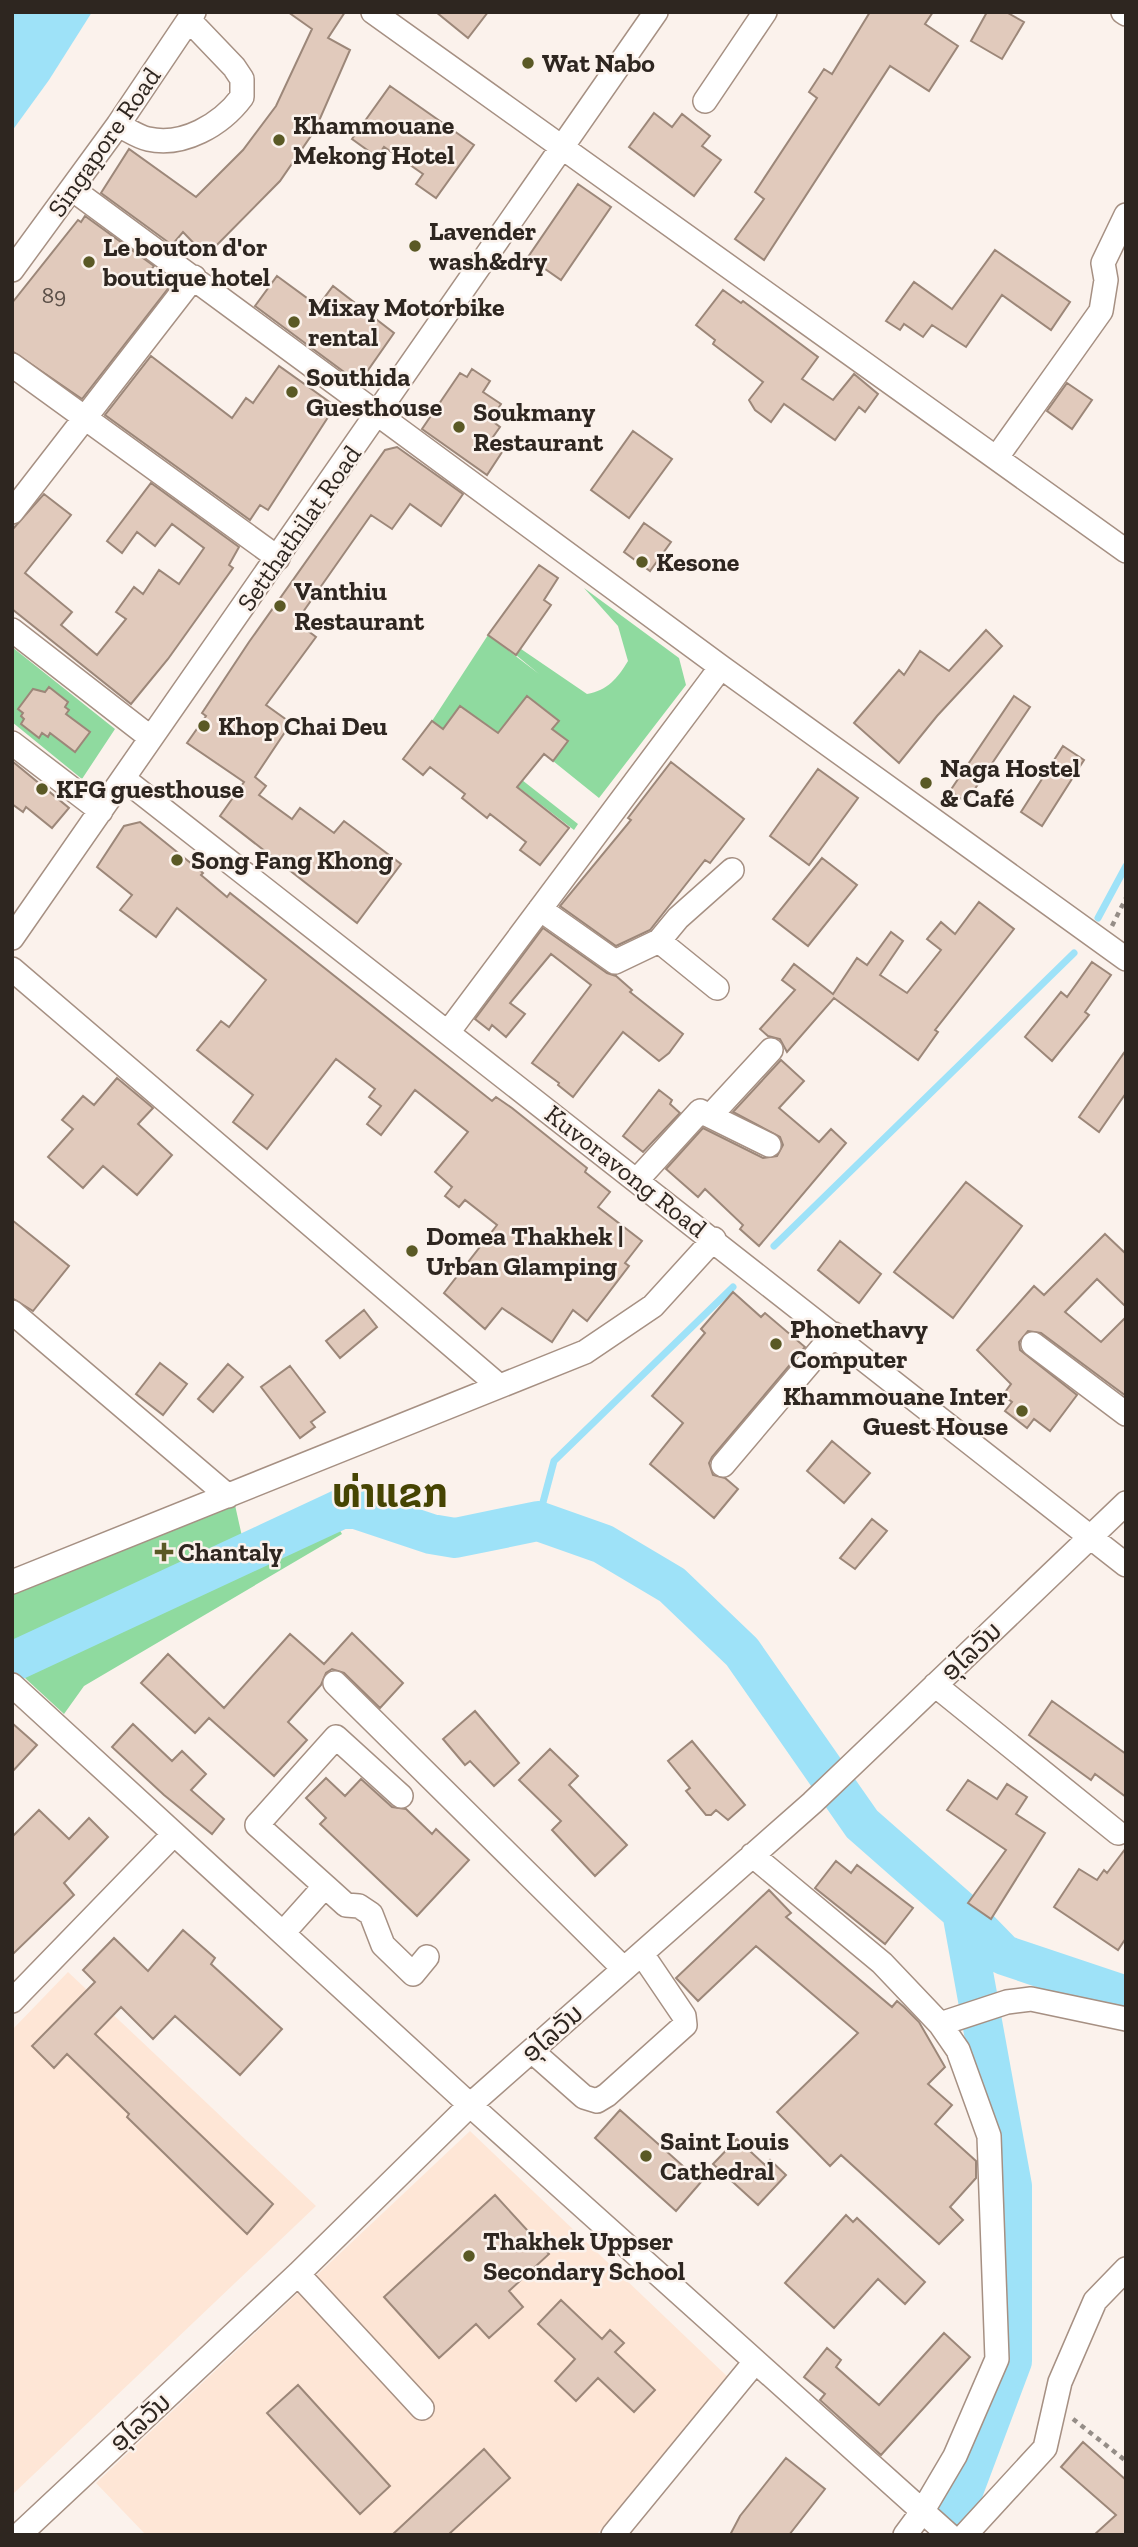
<svg xmlns="http://www.w3.org/2000/svg" width="1138" height="2547" font-family="'Zilla Slab','Noto Sans Lao',serif">
  <style>
    .built { fill: #fee6d6 }
    .green { fill: #8fda9f }
    .water { fill: #9ee2f8 }
    .lines { fill: none; stroke-linecap: round; stroke-linejoin: round }
    .stream { stroke: #9ee2f8; stroke-width: 7 }
    .river { stroke: #9ee2f8; stroke-width: 40 }
    .building { fill: #e1cabc; stroke: #9c8779; stroke-width: 2 }
    .minor-casing { stroke: #a69083; stroke-width: 26 }
    .path { stroke: #958d87; stroke-width: 4.5; stroke-dasharray: 5 5; stroke-linecap: butt }
    .minor { stroke: #fff; stroke-width: 23 }
    .poi-dot { fill: #5a5925; stroke: #fbf2ec; stroke-width: 2.5 }
    .labels { text-anchor: middle; stroke-width: 5; stroke-linejoin: round; paint-order: stroke }
    .number-label { font-size: 23px; fill: #5b4f47 }
    .poi-label { font-size: 26px; font-weight: bold; fill: #2e2620; stroke: #fbf2ec; text-anchor: start }
    .street-label { font-size: 26px; fill: #2e2620; stroke: #fbf2ec }
    .town-label { font-size: 40px; font-weight: bold; fill: #464402; stroke: #fbf2ec }
  </style>
  <rect width="100%" height="100%" fill="#fbf2ec"/>
  <path class="built" d="M68 1972 316 2206 12 2495V2030Z
    M470 2131 732 2381 596 2535H146L96 2483Z"/>
  <path class="green" d="M584 588 679 658 686 685 599 798 553 761 568 741 552 729 499 762 578 824 574 830 432 721 488 635 539 674 516 655 521 649 587 694C608 690 617 679 628 661L618 626Z
    M12 647 115 729 82 779 12 722Z
    M235 1505 243 1541 180 1567 155 1606 334 1520 342 1534 84 1686 64 1714 12 1666V1592Z"/>
  <path class="water" d="M12 12H92L49 80 12 131Z"/>
  <g class="lines">
    <path class="stream" d="M1098 918 1126 866
      M774 1246 1074 953
      M538 1521 554 1461 733 1287"/>
    <path class="river" d="M12 1662 341 1509H356L431 1534 455 1538 538 1521 603 1544 672 1585 742 1652 862 1824 962 1912 1012 2186V2361L961 2497 951 2510
      M962 1912 1004 1955 1126 1996"/>
  </g>
  <path class="building" d="M288 12H345L328 38 350 50 315 130 280 181 206 256 183 232 172 245 101 193 129 149 196 197 243 150 276 106 312 29Z
    M436 12H488L468 38Z
    M870 12H933L925 24 958 46 929 91 890 66 764 260 735 239 764 199 755 192 817 98 809 92 824 69 832 74Z
    M987 12H1006L1024 22 1002 59 971 41Z
    M390 86 474 145 436 198 416 184 423 174 384 147 377 157 352 139Z
    M654 113 672 127 682 114 710 136 702 146 721 160 694 196 629 147Z
    M578 184 611 207 561 280 528 257Z
    M85 216 154 266 150 271 170 286 82 399 12 351V303L78 220 81 222Z
    M995 250 1070 302 1051 330 1002 295 966 347 932 325 923 337 904 324 900 330 886 321 914 282 952 309Z
    M277 276 318 306 333 286 394 333 359 383 255 306Z
    M723 290 741 303 743 301 818 357 802 379 833 400 854 374 878 394 865 412 859 407 835 440 784 404 771 422 755 410 749 400 763 382 713 344 715 340 696 325Z
    M151 356 232 418 246 398 253 403 279 366 331 403 328 408 332 411 268 510 260 505 250 520 105 415Z
    M472 369 490 381 483 392 501 404 491 420 500 427 493 437 506 446 487 475 422 429 460 373 467 377Z
    M1067 383 1092 400 1072 429 1047 411Z
    M633 431 672 459 629 518 591 490Z
    M397 447 463 494 441 526 410 504 392 529 371 515 296 622 316 637 266 705 291 723 255 777 266 786 259 795 292 819 300 808 334 833 344 821 401 864 357 923 220 816 244 782 187 743 206 716 202 713 249 642 385 450Z
    M151 483 239 547 229 565 233 568 168 659 131 704 12 609V530L44 494 71 515 25 573 72 612 61 625 97 655 126 619 116 612 134 587 143 594 159 570 179 584 204 548 172 524 155 546 137 532 122 553 107 541Z
    M644 523 671 542 650 571 624 552Z
    M539 565 558 578 544 600 551 605 516 655 488 635Z
    M986 630 1002 646 937 716 899 763 854 723 899 670 904 675 920 651 949 671Z
    M49 687 68 702 65 707 69 710 66 714 90 732 75 752 50 733 48 737 42 733 39 738 21 724 24 719 21 716 23 713 18 709 33 689 45 692Z
    M527 696 559 721 552 729 568 741 553 761 544 754 517 787 569 828 540 865 520 850 526 842 490 814 487 818 462 798 465 794 430 767 423 775 403 759 432 721 443 729 460 706 498 733Z
    M1014 696 1030 707 966 802 950 791Z
    M1063 746 1084 760 1042 826 1021 812Z
    M12 761 69 808 52 828 26 807 23 812 12 804Z
    M671 762 744 819 710 863 705 860 650 930 616 946 560 906 631 820 628 818Z
    M818 769 858 798 809 865 770 836Z
    M140 822 203 873 201 875 227 897 230 893 492 1101 496 1097 512 1108 587 1168 585 1172 610 1192 598 1207 642 1241 625 1263 629 1266 587 1321 573 1310 552 1342 502 1308 485 1329 444 1293 497 1225 465 1200 459 1207 445 1196 452 1187 435 1172 468 1132 415 1090 381 1135 367 1124 381 1106 369 1097 375 1089 336 1059 267 1149 233 1122 253 1095 197 1050 221 1021 229 1027 266 980 177 908 156 937 120 910 132 895 97 867 124 826Z
    M822 858 857 885 808 946 773 919Z
    M979 902 1014 929 935 1030 938 1032 918 1060 834 998 787 1052 780 1039 768 1036 760 1029 795 990 782 980 794 964 833 994 857 958 867 965 891 932 903 941 880 975 907 993 941 950 927 939 941 922 955 934Z
    M543 928 607 973 616 976 632 990 630 992 683 1034 669 1053 659 1061 623 1032 573 1097 558 1085 559 1083 532 1063 591 985 551 954 510 1003 525 1014 506 1037 492 1025 489 1030 475 1019Z
    M1092 962 1111 975 1085 1012 1089 1015 1052 1061 1025 1037 1061 992 1067 997Z
    M1126 1050V1093L1099 1132 1079 1117Z
    M781 1060 804 1081 779 1108 819 1142 831 1129 846 1143 759 1246 740 1229 743 1225 705 1189 698 1197 666 1169 703 1128 763 1158 777 1156 783 1145 780 1137 733 1112Z
    M117 1078 153 1108 138 1124 172 1155 137 1195 103 1166 83 1188 48 1157 73 1129 62 1120 83 1096 94 1105Z
    M659 1090 672 1100 670 1104 680 1113 643 1152 623 1136Z
    M966 1182 1022 1226 953 1318 894 1272Z
    M12 1220 69 1266 33 1311 12 1298Z
    M1105 1234 1126 1254V1307L1097 1279 1065 1312 1101 1342 1126 1317V1396L1041 1333 1028 1331 1019 1342 1020 1350 1077 1395 1050 1431 1034 1419 1027 1428 1005 1411 1012 1402 1003 1395 1011 1384 977 1350 1034 1286 1044 1295Z
    M840 1241 881 1274 859 1303 818 1270Z
    M733 1292 761 1317 765 1313 805 1347 712 1457 709 1463 713 1475 725 1478 738 1489 714 1518 650 1464 683 1423 652 1396 705 1333 701 1329Z
    M364 1310 377 1327 340 1358 326 1341Z
    M160 1363 187 1384 163 1415 136 1394Z
    M228 1364 243 1377 213 1412 198 1399Z
    M290 1366 325 1412 311 1422 315 1427 300 1438 261 1387Z
    M832 1441 870 1473 844 1503 807 1471Z
    M872 1519 887 1531 855 1569 840 1558Z
    M352 1633 403 1683 380 1708 344 1673 332 1669 326 1673 321 1685 288 1722 307 1740 274 1776 209 1718 195 1733 141 1683 168 1654 224 1708 290 1634 324 1664Z
    M1052 1701 1126 1754V1797L1095 1774 1091 1780 1029 1735Z
    M475 1711 519 1763 494 1786 470 1761 465 1765 443 1739Z
    M12 1723 37 1745 12 1772Z
    M133 1724 172 1761 182 1751 206 1774 191 1790 224 1819 212 1834 164 1795 112 1747Z
    M692 1741 745 1805 728 1820 716 1810 711 1815H706L686 1791 690 1788 668 1761Z
    M550 1749 578 1776 569 1785 627 1845 595 1876 552 1830 561 1821 519 1780Z
    M326 1778 345 1796 361 1779 392 1807 406 1809 432 1834 436 1829 469 1860 417 1916 320 1824 326 1818 306 1798Z
    M968 1780 997 1799 1007 1784 1027 1797 1016 1814 1045 1833 991 1919 968 1903 1006 1850 947 1810Z
    M39 1810 69 1839 89 1818 108 1837 64 1883 74 1895 12 1955V1837Z
    M1126 1848V1938L1118 1950 1054 1907 1079 1869 1097 1880 1104 1870 1107 1873Z
    M836 1861 851 1873 857 1865 913 1908 885 1944 815 1888Z
    M769 1890 791 1913 786 1917 892 2007 897 2001 904 2007 919 2022 945 2067 928 2084 952 2105 935 2124 976 2161V2178L950 2207 963 2220 939 2244 841 2155 830 2166 777 2112 858 2033 756 1946 698 2001 676 1978Z
    M183 1930 215 1958 211 1964 282 2029 240 2075 175 2016 153 2039 121 2007 95 2034 273 2204 247 2234 127 2117 129 2114 67 2054 54 2068 32 2046 95 1982 83 1970 114 1938 148 1971Z
    M620 2110 701 2182 676 2211 595 2138Z
    M737 2139 765 2165 770 2160 786 2175 758 2205 713 2164Z
    M495 2195 549 2254 509 2291 523 2307 489 2338 476 2324 439 2358 384 2297Z
    M846 2215 853 2222 857 2218 925 2282 905 2304 878 2279 834 2328 785 2283Z
    M561 2300 602 2339 610 2330 624 2343 615 2352 655 2390 634 2412 598 2378 576 2401 555 2381 575 2359 538 2324Z
    M944 2333 970 2357 881 2455 820 2400 825 2394 804 2377 827 2348 841 2360 836 2367 879 2405Z
    M298 2385 390 2486 360 2514 267 2413Z
    M1083 2442 1126 2480V2535H1094L1116 2515 1061 2467Z
    M484 2449 510 2478 448 2535H392Z
    M786 2458 825 2489 789 2535H730L740 2516Z"/>
  <g class="lines">
    <g class="minor-casing">
      <path id="minor" d="M373 12 1126 551
        M1123 12 1126 14
        M705 101 765 12
        M118 125C127 129 138 137 148 139 183 147 221 125 242 97V79L234 67 189 20
        M72 189 721 667 1126 959
        M12 270 118 125 194 12
        M12 365 278 558
        M997 457 1101 311 1106 280 1103 263 1126 215
        M12 512 194 277
        M12 630 151 738
        M12 743 101 811
        M124 779 1126 1565
        M540 909 615 962 659 941 717 988
        M12 938 656 12
        M659 941 678 918 732 870
        M12 969 498 1385
        M449 1031 721 667
        M711 1115 771 1050
        M637 1180 700 1111 769 1145
        M12 1312 228 1496
        M1033 1344 1126 1414
        M723 1465 834 1334
        M12 1582 585 1352 653 1306 714 1239
        M335 1683 624 1969
        M12 1685 470 2105 949 2535
        M935 1685 1118 1833
        M752 1855 882 1963 940 2024 958 2050 989 2136 997 2359 955 2456 922 2512 905 2535
        M325 1886 257 1825 336 1737 401 1796
        M283 1933 325 1886 346 1905 359 1906 371 1914 383 1945 413 1974 427 1957
        M12 2001 174 1834
        M940 2024 1007 2002 1031 1999 1126 2019
        M533 2052 584 2097 597 2101 607 2095 685 2025 684 2016 642 1954
        M298 2274 422 2408
        M19 2535 298 2274 470 2105 812 1803 1126 1503
        M613 2535 755 2362
        M965 2535 1045 2448 1060 2382 1095 2301 1126 2269"/>
    </g>
    <path class="path" d="M1112 926 1126 898
      M1073 2419 1126 2461"/>
    <use href="#minor" class="minor"/>
  </g>
  <g class="poi-dot">
    <circle cx="528" cy="63" r="7"/>
    <circle cx="279" cy="140" r="7"/>
    <circle cx="415" cy="246" r="7"/>
    <circle cx="89" cy="262" r="7"/>
    <circle cx="294" cy="322" r="7"/>
    <circle cx="292" cy="392" r="7"/>
    <circle cx="459" cy="427" r="7"/>
    <circle cx="642" cy="562" r="7"/>
    <circle cx="280" cy="606" r="7"/>
    <circle cx="204" cy="726" r="7"/>
    <circle cx="926" cy="783" r="7"/>
    <circle cx="42" cy="789" r="7"/>
    <circle cx="177" cy="860" r="7"/>
    <circle cx="412" cy="1251" r="7"/>
    <circle cx="776" cy="1344" r="7"/>
    <circle cx="1022" cy="1411" r="7"/>
    <path d="M160.5 1541.5h7v7h7v7h-7v7h-7v-7h-7v-7h7z"/>
    <circle cx="646" cy="2156" r="7"/>
    <circle cx="469" cy="2256" r="7"/>
  </g>
  <g class="labels">
    <g class="number-label">
      <text x="54" y="303">89</text>
    </g>
    <g class="poi-label">
      <text x="542" y="72">Wat Nabo</text>
      <text x="293" y="134">Khammouane<tspan x="293" dy="30">Mekong Hotel</tspan></text>
      <text x="429" y="240">Lavender<tspan x="429" dy="30">wash&amp;dry</tspan></text>
      <text x="103" y="256">Le bouton d'or<tspan x="103" dy="30">boutique hotel</tspan></text>
      <text x="308" y="316">Mixay Motorbike<tspan x="308" dy="30">rental</tspan></text>
      <text x="306" y="386">Southida<tspan x="306" dy="30">Guesthouse</tspan></text>
      <text x="473" y="421">Soukmany<tspan x="473" dy="30">Restaurant</tspan></text>
      <text x="656" y="571">Kesone</text>
      <text x="294" y="600">Vanthiu<tspan x="294" dy="30">Restaurant</tspan></text>
      <text x="218" y="735">Khop Chai Deu</text>
      <text x="940" y="777">Naga Hostel<tspan x="940" dy="30">&amp; Café</tspan></text>
      <text x="56" y="798">KFG guesthouse</text>
      <text x="191" y="869">Song Fang Khong</text>
      <text x="426" y="1245">Domea Thakhek |<tspan x="426" dy="30">Urban Glamping</tspan></text>
      <text x="790" y="1338">Phonethavy<tspan x="790" dy="30">Computer</tspan></text>
      <text x="1008" y="1405" text-anchor="end">Khammouane Inter<tspan x="1008" dy="30">Guest House</tspan></text>
      <text x="178" y="1561">Chantaly</text>
      <text x="660" y="2150">Saint Louis<tspan x="660" dy="30">Cathedral</tspan></text>
      <text x="483" y="2250">Thakhek Uppser<tspan x="483" dy="30">Secondary School</tspan></text>
    </g>
    <g class="street-label">
      <text transform="translate(104 142) rotate(-55)" y="9">Singapore Road</text>
      <text transform="translate(299 528) rotate(-55)" y="9">Setthathilat Road</text>
      <text transform="translate(626 1171) rotate(38)" y="9">Kuvoravong Road</text>
      <text transform="translate(971 1651) rotate(-44)" y="9">ອຸໄລວັນ</text>
      <text transform="translate(552 2033) rotate(-42)" y="9">ອຸໄລວັນ</text>
      <text transform="translate(140 2422) rotate(-43)" y="9">ອຸໄລວັນ</text>
    </g>
    <g class="town-label">
      <text x="390" y="1507">ທ່າແຂກ</text>
    </g>
  </g>
  <rect width="1138" height="2547" fill="none" stroke="#2e2620" stroke-width="28"/>
</svg>
